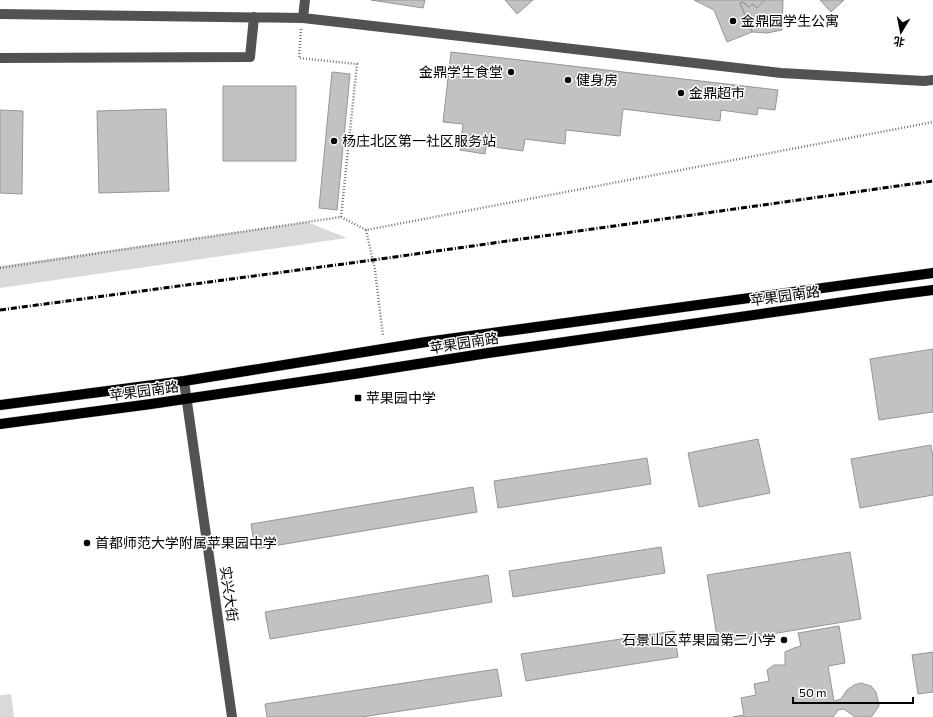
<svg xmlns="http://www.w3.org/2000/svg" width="933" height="717" font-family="Commissioner,'Noto Sans SC',sans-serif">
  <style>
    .green { fill: #d9d9d9 }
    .building { fill: #c2c2c2; stroke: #969696 }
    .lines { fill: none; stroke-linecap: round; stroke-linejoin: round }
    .major-casing { stroke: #dbdbdb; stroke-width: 11 }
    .path { stroke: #747474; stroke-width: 2.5; stroke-dasharray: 1 2; stroke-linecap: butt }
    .minor { stroke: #525252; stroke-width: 10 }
    .major { stroke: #000; stroke-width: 10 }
    .rail { stroke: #000; stroke-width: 3; stroke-dasharray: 6 2 1 2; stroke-linecap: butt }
    .poi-dot { fill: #000; stroke: #fff; stroke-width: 1.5 }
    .labels { text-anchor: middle; stroke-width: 3; stroke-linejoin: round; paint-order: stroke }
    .poi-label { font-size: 14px; fill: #000; stroke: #fff; text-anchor: start }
    .street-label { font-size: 14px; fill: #000; stroke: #fff }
  </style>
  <rect width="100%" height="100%" fill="#fff"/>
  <path class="green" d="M307 222 347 238 0 288V266Z
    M11 694 14 717H0V695Z"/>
  <path class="building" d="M371 0H425L423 8Z
    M505 0H533L517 14Z
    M694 0H765L757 8 752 4 749 7 743 2 740 3 752 32 727 42 714 10Z
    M765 0H783L782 30 767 33 752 32 740 3 743 2 749 7 752 4 757 8Z
    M820 0H844L831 12Z
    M451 52 778 90 775 110 758 108 757 115 721 110 720 121 623 109 620 136 566 130 565 144 525 139 523 151 486 146 485 154 460 150 463 124 443 122Z
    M332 72 350 74 337 210 319 208Z
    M223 86H296V161H223Z
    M166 109 169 191 99 193 97 111Z
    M0 110 23 111 22 194 0 193Z
    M933 349V412L879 420 870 359Z
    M758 439 770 493 699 507 688 453Z
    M931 445 933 457V495L860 508 851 459Z
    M647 458 651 484 498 508 494 481Z
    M473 487 477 512 255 549 251 524Z
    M661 547 665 573 513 597 509 571Z
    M850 552 861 619 718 643 707 575Z
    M488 575 492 602 270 639 265 612Z
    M839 626 845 663 828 666 834 701 841 699 847 690 854 685 861 683 871 686 876 692 879 706 872 716 867 717H855L844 709 838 710 833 717H733L744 715 741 698 756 695 754 684 769 681 767 670 774 665H785V652L794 648 801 646 798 633Z
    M674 631 678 657 526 681 521 654Z
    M933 652V692L918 694 912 655Z
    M497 669 502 696 361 717H267L265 704Z"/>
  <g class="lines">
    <g class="major-casing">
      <path id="major" d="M0 405 184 381 426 342 933 273
        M0 424 151 404 354 374 488 353 886 296 933 290"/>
    </g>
    <path class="path" d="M341 217 366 230 933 122
      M366 230 375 270 383 336
      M0 268 341 217 357 64 299 58 301 29"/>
    <path class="minor" d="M0 14 303 18 781 73 924 81 933 80
      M303 18 305 0
      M0 58 250 57 254 17
      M184 381 232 717"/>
    <use href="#major" class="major"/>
    <path class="rail" d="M0 310 373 260 933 181"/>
  </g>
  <g class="poi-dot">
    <circle cx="733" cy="21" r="4"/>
    <circle cx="511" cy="72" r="4"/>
    <circle cx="568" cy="80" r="4"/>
    <circle cx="681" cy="93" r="4"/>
    <circle cx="334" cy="141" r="4"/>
    <rect x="354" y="394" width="8" height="8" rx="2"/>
    <circle cx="87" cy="543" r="4"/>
    <circle cx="784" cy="640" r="4"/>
  </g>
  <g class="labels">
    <g class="poi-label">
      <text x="741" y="26">金鼎园学生公寓</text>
      <text x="503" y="77" text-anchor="end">金鼎学生食堂</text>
      <text x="576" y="85">健身房</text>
      <text x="689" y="98">金鼎超市</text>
      <text x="342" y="146">杨庄北区第一社区服务站</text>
      <text x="366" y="403">苹果园中学</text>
      <text x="95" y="548">首都师范大学附属苹果园中学</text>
      <text x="776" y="645" text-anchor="end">石景山区苹果园第二小学</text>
    </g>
    <g class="street-label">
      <text transform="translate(785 296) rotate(-8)" y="5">苹果园南路</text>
      <text transform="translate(464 343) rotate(-9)" y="5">苹果园南路</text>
      <text transform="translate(144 391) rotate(-8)" y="5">苹果园南路</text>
      <text transform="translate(229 594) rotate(82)" y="5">实兴大街</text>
    </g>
  </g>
  <g transform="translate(901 32) rotate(190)" stroke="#ffffff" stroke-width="3" paint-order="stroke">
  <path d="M0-3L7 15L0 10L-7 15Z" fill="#000000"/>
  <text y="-6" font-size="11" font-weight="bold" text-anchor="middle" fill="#000000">北</text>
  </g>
  <path d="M793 697v6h120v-6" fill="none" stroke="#000000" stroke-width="2"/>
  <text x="799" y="697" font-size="12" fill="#000000" stroke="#ffffff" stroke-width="3" paint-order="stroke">50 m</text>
</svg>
